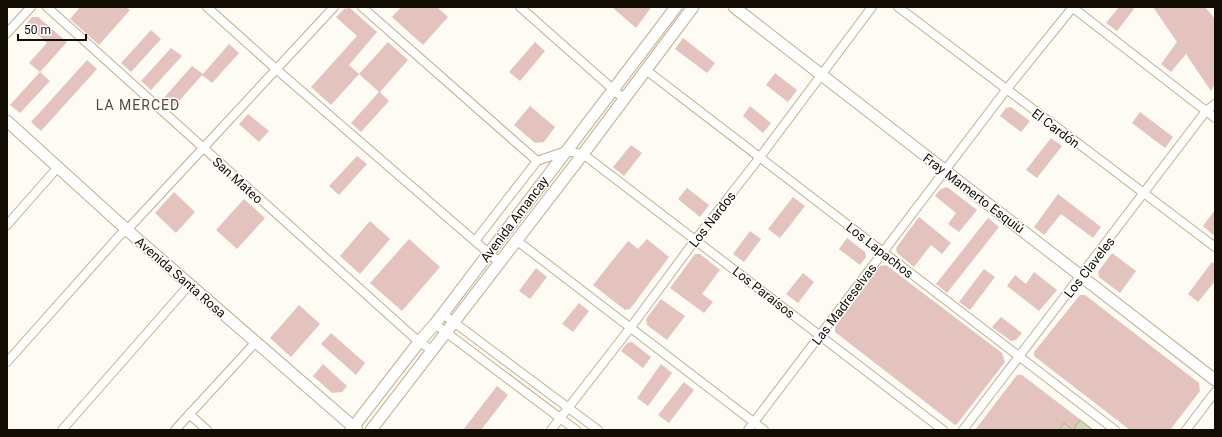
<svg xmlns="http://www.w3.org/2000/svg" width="1222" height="437" font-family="Roboto,sans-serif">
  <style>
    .green { fill: #e4c3bf }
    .building { fill: #d6d6b3; stroke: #b0b08f }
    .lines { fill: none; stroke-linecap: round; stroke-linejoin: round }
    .street-casing { stroke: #c1af91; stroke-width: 10 }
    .secondary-casing { stroke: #c1af91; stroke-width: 13 }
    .street { stroke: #fff; stroke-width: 8 }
    .secondary { stroke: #fff; stroke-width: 11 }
    .labels { text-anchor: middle; stroke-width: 3; stroke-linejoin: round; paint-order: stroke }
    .street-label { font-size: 13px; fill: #130d04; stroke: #fff }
    .neighbourhood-label { font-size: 14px; letter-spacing: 1px; fill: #59492e; stroke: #fff }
  </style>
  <rect width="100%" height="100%" fill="#fefaf4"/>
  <path class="green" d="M80 7H126L130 10 99 45 70 19Z
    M401 7H437L448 17 423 45 392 17Z
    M612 7H650V9L636 28Z
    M1119 7H1132L1134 9 1117 31 1106 23Z
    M1153 7H1205L1215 19V84L1211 91 1186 54 1171 72 1161 64 1177 42Z
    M350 8 377 32 349 65 359 74 388 42 408 60 380 92 389 101 361 132 351 123 379 92 359 74 331 105 311 87 357 36 336 17 344 9Z
    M32 17H38L67 42 40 72 50 81 20 113 10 105 40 72 29 63 47 43 26 24Z
    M151 30 161 39 131 72 121 63Z
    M683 38 715 63 707 73 675 49Z
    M535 42 545 51 520 81 509 72Z
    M229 44 239 53 212 83 202 75 172 109 162 100 192 66 203 74Z
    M171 48 182 56 151 90 141 81Z
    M87 60 97 69 41 131 31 122Z
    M775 73 797 90 788 102 766 85Z
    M530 106 555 127 544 142 535 143 514 125Z
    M750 106 771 123 763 133 743 116Z
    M1011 107 1030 121 1021 132 1000 116 1006 108Z
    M1140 112 1173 137 1165 148 1132 123Z
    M248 114 269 131 259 142 239 124Z
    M1051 138 1062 146 1037 178 1026 170Z
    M631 145 642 153 624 176 613 167Z
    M357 156 367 164 339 195 329 186Z
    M947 187 977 210 959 232 948 224 956 213 935 196 941 189Z
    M687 188 709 205 700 217 678 199Z
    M174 192 195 212 176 233 155 213Z
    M1058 194 1101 227 1093 238 1061 214 1044 235 1034 227Z
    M793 197 805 206 780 238 768 229Z
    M244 199 265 218 237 249 216 230Z
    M1215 210V233L1213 235 1203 226Z
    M919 217 951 243 942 254 931 245 914 267 897 253 896 248Z
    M988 218 999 227 947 293 936 284Z
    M370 221 390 239 360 274 340 256Z
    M750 231 761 239 744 262 733 254Z
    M847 238 865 252 866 257 860 265 839 249Z
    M409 239 440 267 402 311 370 283Z
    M647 239 669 257 630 309 625 310 593 285 628 241 638 249Z
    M1112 253 1136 271 1120 293 1099 277 1098 272Z
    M695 254H700L720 270 702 294 713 302 704 313 670 288Z
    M1212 262 1215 264V281L1198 302 1188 294Z
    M886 265 1002 353 1005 362 957 424 955 425 835 332V327L880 266Z
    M536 268 547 277 530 299 519 291Z
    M984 269 995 277 970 310 959 302Z
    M1034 272 1057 290 1039 311 1007 286 1015 275 1026 284Z
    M803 273 814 282 798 303 786 294Z
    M1080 295H1085L1199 383 1200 391 1170 430H1130L1034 356V352Z
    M661 299 685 316 667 340 647 325 646 319Z
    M579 303 589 311 573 332 562 324Z
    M299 305 320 324 291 357 270 338Z
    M1001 317 1022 333 1016 340 1011 341 992 327Z
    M331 333 365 363 356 375 321 344Z
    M632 342 651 357 643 368 621 351 627 343Z
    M323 364 347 386 342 392 332 393 313 376Z
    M661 364 672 373 648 406 637 398Z
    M1017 375H1022L1094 430H975Z
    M684 382 694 390 669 423 658 415Z
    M497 386 508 395 481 430H463Z"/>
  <path class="building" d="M1080 420 1093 430H1073Z
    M1064 423 1073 430H1059Z"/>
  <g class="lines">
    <g class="street-casing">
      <path id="street" d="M47 7 419 342 432 350
        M207 7 276 69 499 262
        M362 7 537 161 566 151 583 154 943 430
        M520 7 624 99
        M898 7 1215 247
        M1072 7 1215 118
        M7 33 31 7
        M646 70 1115 430
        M7 225 58 167
        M516 240 764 430
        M475 241 537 161
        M443 314 598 430
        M435 324 576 430
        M7 362 120 235 127 230 334 7
        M189 414 207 430
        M62 430 190 284
        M175 430 255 343
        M551 430 631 327 696 239 760 157 872 7
        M748 430 1006 90 1073 7
        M963 430 1206 111 1215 104
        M1186 430 1215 392"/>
    </g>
    <g class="secondary-casing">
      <path id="secondary" d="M734 7 1215 380
        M7 121 127 230 357 430
        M351 430 419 342 435 324 676 7
        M371 430 583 154 693 7"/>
    </g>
    <use href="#street" class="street"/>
    <use href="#secondary" class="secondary"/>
  </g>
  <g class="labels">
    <g class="street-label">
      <text transform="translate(1056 128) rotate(37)" y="5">El Cardón</text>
      <text transform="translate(238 180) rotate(42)" y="5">San Mateo</text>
      <text transform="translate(974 193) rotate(37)" y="5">Fray Mamerto Esquiú</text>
      <text transform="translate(514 219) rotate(-53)" y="5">Avenida Amancay</text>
      <text transform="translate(712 219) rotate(-52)" y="5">Los Nardos</text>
      <text transform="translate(880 250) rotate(38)" y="5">Los Lapachos</text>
      <text transform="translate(1089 267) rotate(-52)" y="5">Los Claveles</text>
      <text transform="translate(181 277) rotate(41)" y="5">Avenida Santa Rosa</text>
      <text transform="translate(764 292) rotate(38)" y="5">Los Paraísos</text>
      <text transform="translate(844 304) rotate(-53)" y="5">Las Madreselvas</text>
    </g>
    <g class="neighbourhood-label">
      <text x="138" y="110">LA MERCED</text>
    </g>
  </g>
  <rect width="1222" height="437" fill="none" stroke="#130d04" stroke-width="16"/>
  <path d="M18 34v6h68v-6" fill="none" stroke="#130d04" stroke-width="2"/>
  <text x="24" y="34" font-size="12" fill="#130d04" stroke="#ffffff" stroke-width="3" paint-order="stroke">50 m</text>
</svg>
